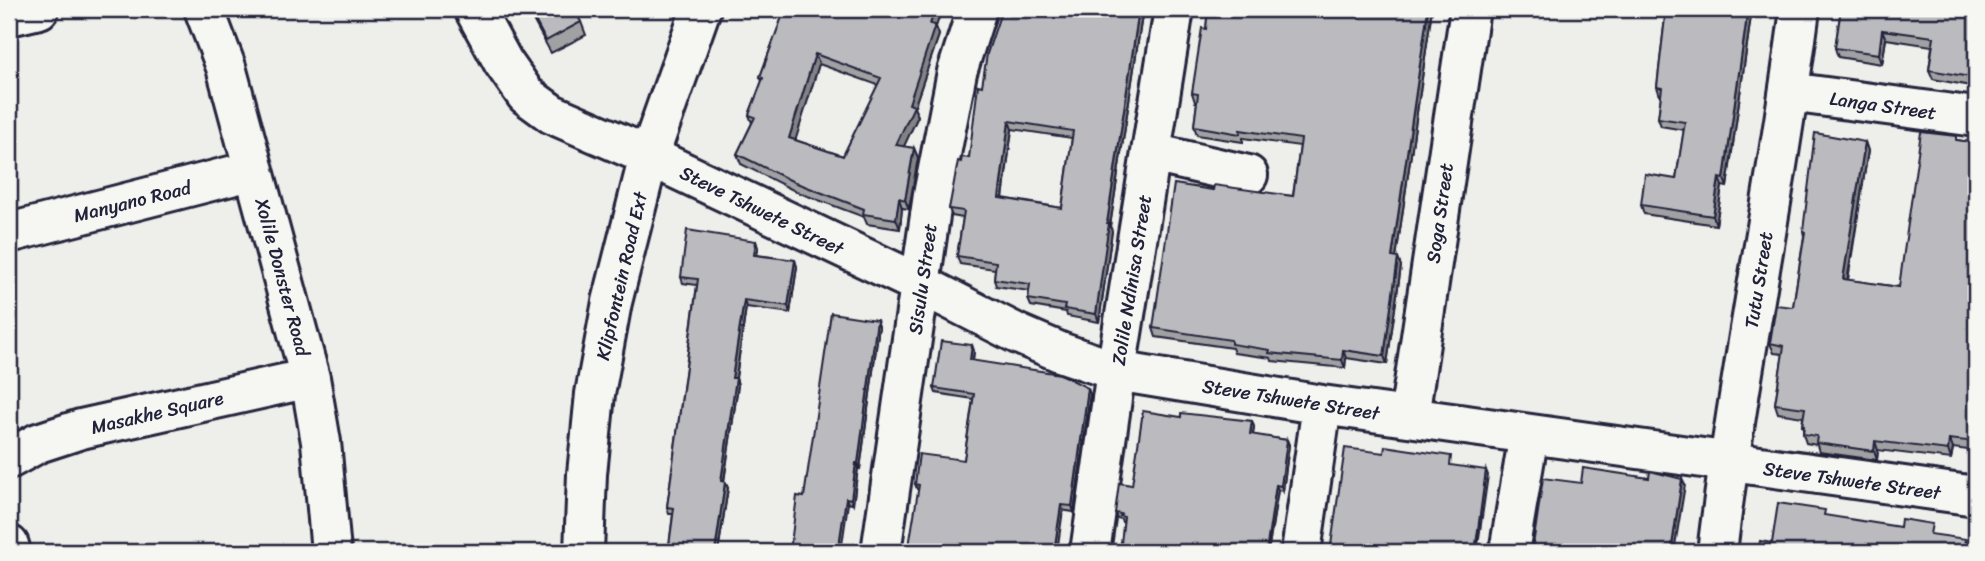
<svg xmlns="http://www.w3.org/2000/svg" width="1985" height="561" font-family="Sriracha,sans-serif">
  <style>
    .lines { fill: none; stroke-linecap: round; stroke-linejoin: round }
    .minor-casing { stroke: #22223b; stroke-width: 44 }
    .tertiary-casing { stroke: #22223b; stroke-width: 44 }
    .minor { stroke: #f6f6f2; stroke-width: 38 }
    .tertiary { stroke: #f6f6f2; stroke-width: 38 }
    .wall { fill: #a1a1a4; stroke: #22223b; stroke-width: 2; fill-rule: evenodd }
    .shaded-wall { fill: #838386; stroke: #22223b; stroke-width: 2 }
    .building { fill: #bbbbbf; stroke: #22223b; stroke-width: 2; fill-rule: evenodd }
    .labels { text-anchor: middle; stroke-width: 6; stroke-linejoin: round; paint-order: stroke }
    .street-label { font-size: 19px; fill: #22223b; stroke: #f6f6f2 }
  </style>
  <rect width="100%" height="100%" fill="#eeeeeb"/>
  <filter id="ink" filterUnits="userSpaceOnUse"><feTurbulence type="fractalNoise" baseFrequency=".0143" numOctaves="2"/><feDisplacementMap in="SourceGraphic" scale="14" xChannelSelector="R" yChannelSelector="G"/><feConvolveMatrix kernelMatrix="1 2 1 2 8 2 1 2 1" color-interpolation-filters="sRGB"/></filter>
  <g filter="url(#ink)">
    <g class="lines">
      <g class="minor-casing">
        <path id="minor" d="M204 9 226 67 310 378 321 442 331 552
          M474 9 503 62 526 95 552 114 649 156 922 285 1018 334 1060 352 1116 371 1322 405 1976 496
          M9 16 39 9
          M1789 92 1976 117
          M1152 153 1248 175
          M9 233 254 170
          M1409 417 1470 9
          M9 459 38 443 81 429 310 378
          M9 545 11 552
          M881 552 933 195 957 72 977 9
          M1090 552 1116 371 1174 9
          M1301 552 1322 405
          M1509 552 1529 434
          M1717 552C1739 370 1777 191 1800 9"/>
      </g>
      <g class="tertiary-casing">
        <path id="tertiary" d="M584 552 587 474 595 394 612 302 649 156 701 9"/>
      </g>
      <use href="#minor" class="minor"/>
      <use href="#tertiary" class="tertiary"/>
    </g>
    <path class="wall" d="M527 9H574L581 22 586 35 551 53Z
      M785 9 936 27 939 35 914 108 918 116 903 147 914 148 918 158 909 209 902 208 900 229 867 224 864 217 797 192 741 164 737 154 752 123 749 115 762 81 760 77ZM819 64 878 85 843 156 795 140Z
      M1143 9 1110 226 1112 231 1099 322 1067 316 1066 312 1031 306 1028 299 1029 291 996 286 994 279 995 269 960 264 957 256 963 218 952 216 949 209 961 162 969 158 982 86ZM1012 129 1072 138 1062 208 1003 198Z
      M1208 9H1432L1396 257 1401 266 1387 364 1346 358 1345 368 1272 361 1271 358 1234 353 1232 348 1156 337 1153 328 1213 190 1293 196 1300 146 1243 138V142L1197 135 1194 126 1197 102H1195L1192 93 1206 29Z
      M1666 9H1752L1727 187 1722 186 1716 225 1644 214 1641 205 1676 179 1684 130 1661 126 1658 118 1661 96H1660L1657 87Z
      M1841 9H1976V87L1933 79 1929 70 1932 46 1886 39 1882 64 1838 57 1835 48Z
      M1958 140 1976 143V451L1953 448 1951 459 1878 450 1877 460 1819 452 1817 445 1806 443 1803 434V429L1802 426 1803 417 1778 413 1775 404 1783 354 1774 353 1770 343 1793 307 1804 236 1803 231 1865 142 1868 151 1848 280 1899 287Z
      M756 241 758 248 757 255 795 260 797 267 790 313 746 307 736 378 738 385 724 482H725L728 488 718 552H671L669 546 673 514H669L667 507 697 285 683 283 681 277Z
      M879 326 860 469 858 468 853 504 804 497Z
      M972 345 974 351 973 361 1090 394 1074 512 917 489 915 484 964 460 973 399 936 393 934 388Z
      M1181 417 1252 421 1254 427 1253 435 1287 440 1289 445 1283 491 1278 490 1268 552H1120L1124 522H1122L1121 519 1117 518 1115 513 1132 485Z"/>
    <path class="shaded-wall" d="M935 9H942L936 27 939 35 914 108 918 116 900 155 896 145 909 104 930 24Z
      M1139 9H1143L1110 226 1112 231 1099 322 1096 314 1107 223Z
      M1428 9H1432L1395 265 1392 257Z
      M1748 9H1752L1727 187 1724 179Z
      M1882 30 1886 39 1882 64 1879 54Z
      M815 54 819 64 793 148 789 138Z
      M1009 121 1012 129 1002 205 999 198Z
      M1865 142 1868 151 1846 288 1843 279Z
      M914 148 918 158 909 209 905 200Z
      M1719 178 1722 186 1716 225 1713 216Z
      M899 198 902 208 900 229 896 219Z
      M756 241 758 248 756 261 754 255Z
      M1398 258 1401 266 1387 364 1384 356Z
      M795 260 797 267 790 313 788 306Z
      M744 300 746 307 735 384 732 378Z
      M877 320 879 326 860 469 858 463Z
      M972 345 974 351 972 366 970 360Z
      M1343 350 1346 358 1345 368 1342 360Z
      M736 378 738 385 723 487 721 481Z
      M1088 388 1090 394 1074 512 1072 506Z
      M1252 421 1254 427 1252 440 1250 434Z
      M1949 439 1953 448 1951 459 1948 450Z
      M1287 440 1289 445 1283 491 1281 486Z
      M1875 441 1878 450 1877 460 1874 451Z
      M856 463 858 468 853 504 851 499Z
      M1486 470 1488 475 1477 552H1475Z
      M1682 479 1685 485 1674 552H1671Z
      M725 482 728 488 718 552H715Z
      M1276 485 1278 490 1268 552H1266Z
      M846 498 848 503 841 552H838Z
      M1061 505 1063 510 1057 552H1054Z
      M1966 539 1968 545 1967 552H1964Z"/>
    <path class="building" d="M529 9H574L581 22 546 41Z
      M785 9H935L930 24 935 25 909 104 914 106 896 145 914 148 905 200 899 198 896 219 863 214 864 209 794 182 737 154 755 117 749 115 763 78 760 77ZM815 54 881 78 843 156 789 138Z
      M1002 9H1139L1107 223H1109L1096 314 1064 309 1065 305 1028 299 1030 284 994 279 996 262 957 256 964 211 949 209 958 161 961 162 962 157 969 158 978 85 982 86 987 54ZM1009 121 1073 131 1062 208 999 198Z
      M1208 9H1428L1392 257 1398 258 1384 356 1343 350 1342 360 1269 353 1270 350 1231 344V340L1153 328 1174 184 1213 190 1214 185 1293 196 1301 139 1240 130V134L1194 126 1198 94 1192 93 1202 28 1206 29Z
      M1666 9H1748L1724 179 1719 178 1713 216 1641 205 1645 174 1676 179 1685 122 1658 118 1662 88 1657 87Z
      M1841 9H1976V78L1929 70 1934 37 1882 30 1879 54 1835 48Z
      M1921 132 1956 136V140L1976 143V442L1949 439 1948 450 1875 441 1874 451 1816 443 1817 436 1803 434 1804 426H1802L1805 408 1775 404 1784 346 1770 343 1776 305 1793 307 1805 232 1803 231 1815 133 1865 142 1843 279 1899 287Z
      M687 230 756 241 754 255 795 260 788 306 744 300 732 378H736L721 481 725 482 715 552H673L674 547 669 546 674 508 667 507 698 279 681 277Z
      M831 313 877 320 858 463H856L851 499 846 498 838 552H790L797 496 804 497Z
      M941 341 972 345 970 360 1060 374 1088 388 1072 506 1061 505 1054 552H908L919 485 915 484 919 454 964 460 974 394 934 388Z
      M1143 411 1181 417V413L1252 421 1250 434 1287 440 1281 486 1276 485 1266 552H1120L1124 517 1120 516 1121 514 1115 513 1119 483 1132 485Z
      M1385 446 1451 456 1450 465 1486 470 1475 552H1330L1345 448 1384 453Z
      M1583 468 1649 478 1650 471 1682 479 1671 552H1532L1543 478 1581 483Z
      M1778 503 1825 510 1824 515 1900 527 1901 519 1932 524 1930 534 1966 539 1964 552H1758L1760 541 1772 543Z"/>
  </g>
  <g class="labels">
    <g class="street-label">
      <text transform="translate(1883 105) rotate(8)" y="7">Langa Street</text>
      <text transform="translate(132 201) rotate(-14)" y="7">Manyano Road</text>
      <text transform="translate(762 210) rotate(26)" y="7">Steve Tshwete Street</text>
      <text transform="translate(1439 213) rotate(-82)" y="7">Soga Street</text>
      <text transform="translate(621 276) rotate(-77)" y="7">Klipfontein Road Ext</text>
      <text transform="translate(283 277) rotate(75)" y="7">Xolile Donster Road</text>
      <text transform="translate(922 279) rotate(-82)" y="7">Sisulu Street</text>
      <text transform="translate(1131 280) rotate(-81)" y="7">Zolile Ndinisa Street</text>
      <text transform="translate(1758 280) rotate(-81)" y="7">Tutu Street</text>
      <text transform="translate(1291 399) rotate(9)" y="7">Steve Tshwete Street</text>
      <text transform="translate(157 412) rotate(-13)" y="7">Masakhe Square</text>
      <text transform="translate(1852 480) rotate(8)" y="7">Steve Tshwete Street</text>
    </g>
  </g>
  <rect width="1985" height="561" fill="none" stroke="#f6f6f2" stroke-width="35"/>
  <rect x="18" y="18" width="1950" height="526" fill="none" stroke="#22223b" stroke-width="2.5" filter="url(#ink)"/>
</svg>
